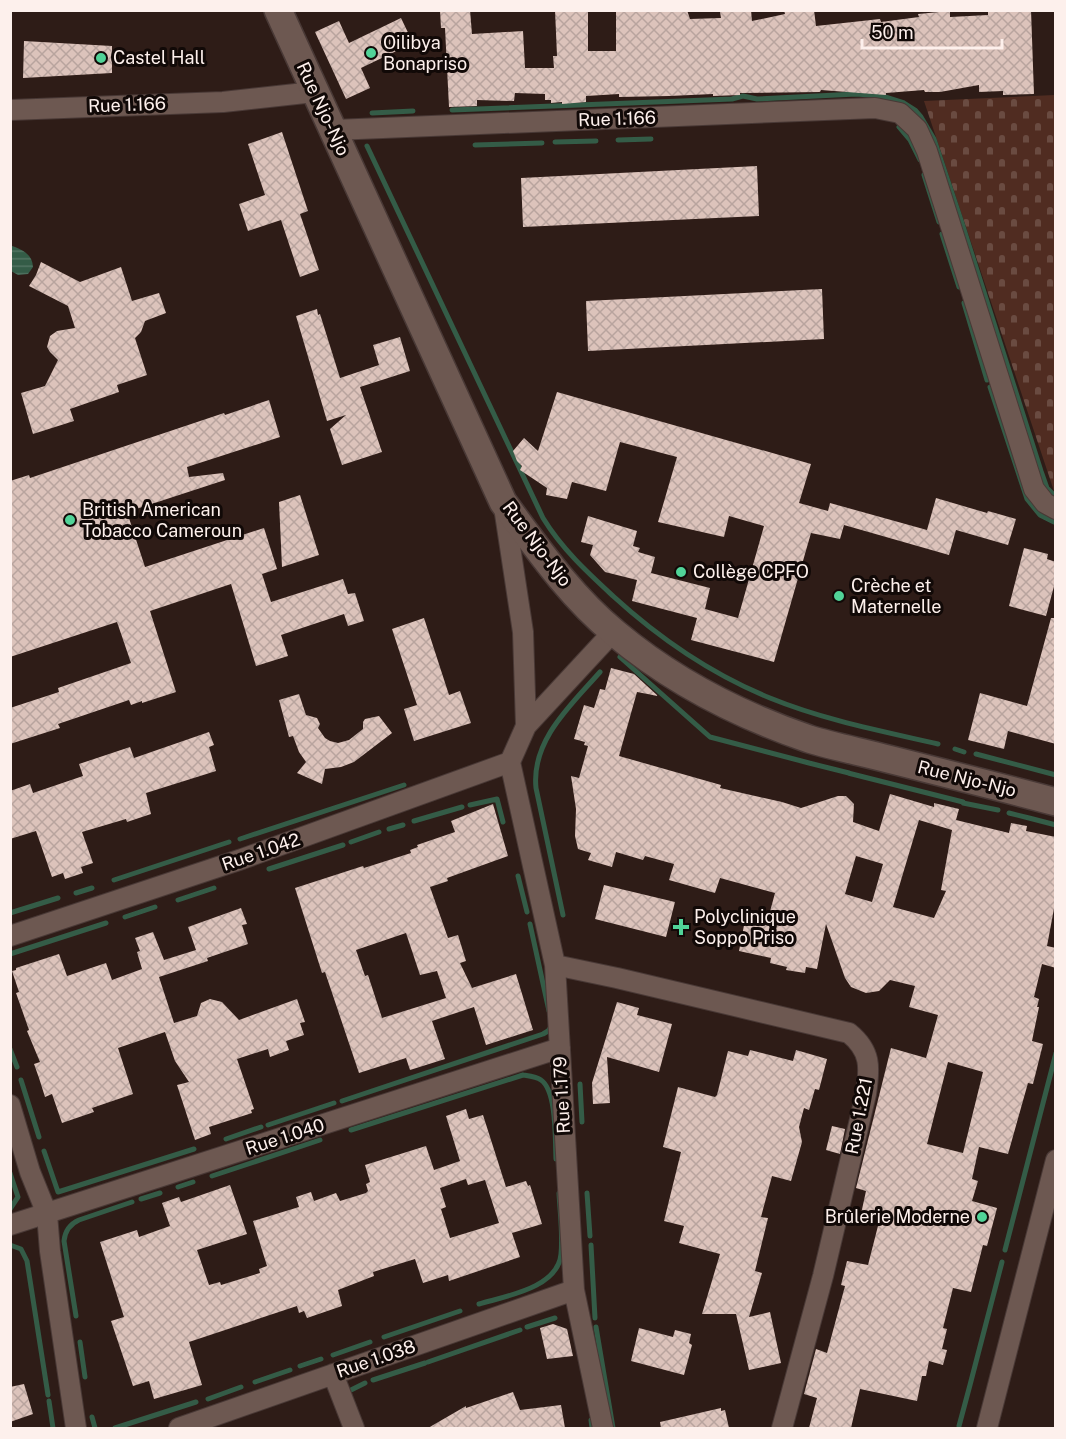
<svg xmlns="http://www.w3.org/2000/svg" width="1066" height="1439" font-family="'Public Sans',sans-serif">
  <style>
    .cemetery { fill: url(#cemetery-stones) }
    .water { fill: url(#water-rules) }
    .lines { fill: none; stroke-linecap: round; stroke-linejoin: round }
    .stream { stroke: #345c47; stroke-width: 5 }
    .building { fill: url(#building-cross-hatch); fill-rule: evenodd }
    .street-casing { stroke: #493936; stroke-width: 22 }
    .secondary-casing { stroke: #493936; stroke-width: 30 }
    .street { stroke: #6d5851; stroke-width: 20 }
    .secondary { stroke: #6d5851; stroke-width: 27 }
    .poi-dot { fill: #51d398; stroke: #110907; stroke-width: 2 }
    .labels { text-anchor: middle; stroke-width: 6; stroke-linejoin: round; paint-order: stroke }
    .poi-label { font-size: 18px; fill: #fdf0ec; stroke: #110907; text-anchor: start }
    .street-label { font-size: 18px; fill: #fdf0ec; stroke: #110907 }
  </style>
  <defs>
    <pattern id="cemetery-stones" width="16" height="16" patternUnits="userSpaceOnUse" patternTransform="scale(1.5)"><rect width="16" height="16" fill="#502c21"/><path d="M2 7V4a2 2 0 0 1 4 0v3zM10 15v-3a2 2 0 0 1 4 0v3z" fill="#6a4b41"/></pattern>
    <pattern id="water-rules" width="6" height="5" patternUnits="userSpaceOnUse" patternTransform="scale(1.5)"><rect width="6" height="5" fill="#345c47"/><path d="M0 2.5h6" fill="none" stroke="#527462"/></pattern>
    <pattern id="building-cross-hatch" width="8" height="8" patternUnits="userSpaceOnUse" patternTransform="scale(1.5)"><rect width="8" height="8" fill="#dcc3bb"/><path d="M0 0l8 8M0 8l8-8" fill="none" stroke="#b8a49e"/></pattern>
  </defs>
  <rect width="100%" height="100%" fill="#2e1c17"/>
  <path class="cemetery" d="M1055 95H1056L1055 494 924 101Z"/>
  <path class="water" d="M10 245C22 250 32 253 33 267L28 274 18 275 11 271Z"/>
  <g class="lines">
    <path class="stream" d="M452 110 732 99 743 96 757 99 856 94 882 96 904 103 915 110 921 117 934 139 962 223 1041 471 1047 488 1056 497
      M372 113 413 111
      M899 127 910 140 920 160
      M618 140 651 139
      M555 142 596 141
      M475 145 542 143
      M367 146 543 518C562 549 587 572 613 596 660 639 711 674 770 698 824 720 881 731 938 744
      M924 175 939 222
      M942 234 959 287
      M964 303 987 380
      M990 387 1027 499 1040 515 1054 522
      M620 657 710 737 809 763
      M955 749 964 752
      M976 754 1056 775
      M809 763 849 773
      M848 773 963 802
      M963 803 998 810
      M470 805 497 799 503 822
      M1009 813 1029 818
      M1029 818 1056 825
      M414 821 462 807
      M389 829 403 825
      M240 839 404 785
      M351 842 379 832
      M269 869 343 845
      M518 876 527 912
      M114 880 229 842
      M76 893 92 888
      M178 900 214 888
      M10 913 58 898
      M563 915 536 788C531 740 572 704 600 672
      M125 917 155 907
      M530 924 549 1011
      M10 954 106 923
      M10 1049 17 1067
      M21 1080 39 1137
      M580 1084 582 1122
      M342 1101 543 1034 548 1031 551 1027
      M268 1125 334 1103
      M351 1130 523 1075C529 1076 537 1077 541 1080 557 1091 555 1140 556 1159
      M226 1139 261 1127
      M44 1151 58 1192 194 1149
      M10 1173 18 1197 10 1209
      M212 1176 320 1140
      M178 1187 193 1182
      M587 1193 590 1236
      M141 1199 160 1193
      M10 1245 21 1249 27 1261 48 1395
      M591 1245 595 1318
      M1005 1250 1056 1053
      M479 1304C506 1296 558 1288 561 1254 563 1234 560 1213 559 1193
      M76 1316 64 1241C65 1231 70 1224 79 1220L132 1202
      M527 1327 555 1318
      M596 1327 613 1428
      M384 1337 460 1311
      M80 1342 85 1377
      M333 1355 370 1342
      M428 1362 520 1330
      M300 1366 321 1359
      M373 1380 425 1363
      M255 1382 290 1370
      M970 1385 1002 1262
      M349 1391 365 1383
      M208 1399 241 1387
      M49 1401 53 1428
      M92 1417 95 1428
      M591 1420 592 1428
      M959 1426 970 1385
      M115 1428 196 1402"/>
  </g>
  <path class="building" d="M440 10H470L472 34 523 31 525 68H554L553 56H557L555 10H588V51H616V10H687L690 19 721 18 720 12 751 10 752 21 785 14 784 10H814L816 26 880 19 881 22 919 17 918 14 950 11V17L988 15V10H1031L1034 94 1003 95V91L979 92V85L940 92H925L924 90 886 93V95L821 90 820 92 740 93V95L713 96V94L669 96 619 97V94L586 96V102L562 104V102L551 103V100H545V94L515 93 514 101 477 100V106L449 107 445 28H441Z
    M401 18 413 43 361 68 370 88 346 99 315 32 339 21 349 43Z
    M24 41 112 46V73L23 78Z
    M282 132 308 211 300 214 319 270 300 277 281 220 248 231 239 204 265 195 248 144Z
    M757 166 759 216 523 227 521 178Z
    M41 262 80 282 121 267 132 301 159 293 166 313 145 321 141 332 135 338 147 375 117 385 119 392 70 409 74 421 33 434 21 393 45 386 58 360 50 352 47 347 50 336 57 331 75 328 68 306 29 286 36 275Z
    M822 289 824 339 588 351 586 301Z
    M317 309 318 315 320 314 340 378 379 365 373 345 400 337 410 371 360 387 382 452 342 465 330 429 346 415 327 421 296 316Z
    M557 392 811 464 799 503 828 511 830 503 927 530 936 498 987 513 988 511 1016 519 1008 545 956 530 949 555 844 525 840 539 811 533 774 662 691 640 697 618 632 601 637 580 605 572 590 555 593 545 581 542 588 516 637 531 633 546 640 548 638 552 655 557 651 573 710 588 705 609 738 618 764 526 729 516 724 537 658 522 677 457 620 442 606 491 572 482 567 499 546 495 547 488 520 470 522 466 517 461 513 451 524 438 538 451Z
    M269 400 280 437 187 467 189 477 223 473 225 480 127 512 145 567 264 528 277 569 262 574 271 602 343 579 348 594 355 593 364 621 348 626 344 614 281 635 288 656 256 666 231 584 150 611 176 692 142 703V701L131 705 129 700 58 724 60 728 10 744V708L59 692 58 688 131 663 117 622 10 657V481L29 475 30 478 224 413 225 415Z
    M300 495 319 555 282 567 279 502Z
    M1024 548 1048 554 1047 559 1056 562V579L1046 616 1009 606Z
    M424 618 449 695 460 691 471 723 414 741 404 709 417 705 392 629Z
    M1051 618H1056V744L1008 731 1004 749 968 740 980 693 1027 706Z
    M611 668 634 674 658 696 637 692 619 756 721 785 720 788 782 802 801 808 838 796H846L854 804 853 822 879 831 890 794 934 807V803L959 809 956 820 1009 833 1011 823 1027 826 1026 831 1056 837V898L1047 946 1056 948V968L1042 964 1034 997 1039 999 1037 1007H1039L1032 1041 1043 1044 1033 1084 1028 1083 1008 1154 979 1147 972 1179 978 1181 972 1201 997 1208 987 1246 983 1245 971 1292 953 1288 943 1328 947 1329 942 1349 947 1350 943 1365 929 1361 926 1376H922L917 1401 860 1389 851 1428H809L817 1398 804 1394 816 1349 827 1353 845 1286 841 1285 847 1261 868 1265 880 1218 861 1214 866 1191 856 1188 891 1048 926 1058 938 1015 909 1007 915 986 890 980 879 991 866 993 851 987 845 978 826 924 817 969 806 967 805 973 786 970 787 967 770 963 771 958 739 951 746 915 768 919 775 893 720 878 715 893 669 880 674 864 645 856 643 860 616 852 612 867 588 860 591 853 578 849 575 836 576 809 571 776 579 778 588 746 584 745 585 742 574 739 584 705 594 708 600 689 605 690ZM919 820 952 830 941 890 946 891 934 918 893 907ZM856 856 883 864 872 902 845 894ZM948 1062 983 1072 963 1153 927 1144Z
    M299 694 306 715 317 718 320 724 318 728 325 738 330 741 338 743 349 740 363 729V722L365 719 379 716 392 733 354 762 341 767 325 769 322 784 297 773 306 762 299 752 293 736 289 737 279 700Z
    M209 732 214 745 209 747 216 771 146 793 151 814 127 822 126 819 82 832 93 863 81 867 83 873 65 879 63 873 52 877 36 831 10 839V791L30 784 33 793 83 776 79 764 130 747 134 758Z
    M493 804 508 856 447 878 448 881 430 887 448 938 458 935 466 961 460 963 472 988 516 974 533 1030 486 1045 474 1007 432 1021 445 1059 410 1070 406 1058 359 1073 325 972 322 973 295 888 363 866 364 868 411 853 410 850 418 847 417 845 455 832 451 821ZM406 933 420 975 437 971 446 998 382 1018 368 975 365 976 356 950Z
    M604 885 675 902 666 937 595 919Z
    M241 908 247 924 242 925 248 944 207 958 208 961 159 977 174 1023 197 1016 201 1003 210 999 222 1002 239 1020 297 999 305 1022 300 1023 304 1035 286 1041 289 1050 270 1057 268 1049 237 1059 254 1109 251 1110 252 1113 209 1127 211 1134 195 1140 177 1085 189 1082 175 1061 165 1032 118 1048 133 1094 92 1108 94 1112 62 1123 52 1094 45 1097 39 1078 34 1064 40 1062 27 1031 29 1030 16 993 19 992 12 971 16 970V968L59 954 67 976 106 963 112 980 142 969 137 952 140 951 135 938 153 932 164 960 196 950 188 927Z
    M617 1002 639 1008 637 1015 672 1024 659 1072 607 1057 610 1103 593 1104 592 1083Z
    M750 1050 793 1061 796 1050 827 1059 819 1090 815 1089 809 1110 804 1108 799 1127 802 1142 791 1181 772 1176 761 1217 768 1218 755 1271 762 1273 749 1317 770 1312 781 1363 749 1370 736 1314H702L720 1254 679 1243 684 1226 664 1221 681 1152 663 1147 678 1087 715 1097 717 1095 728 1051 748 1056Z
    M466 1109 469 1119 483 1115 506 1187 526 1181 528 1186 530 1185 542 1224 512 1233 520 1257 449 1281 448 1275 423 1283 415 1259 373 1272 374 1276 338 1290 342 1306 307 1318 304 1311 299 1313 297 1306 189 1342 202 1385 154 1399 149 1381 133 1386 111 1321 124 1317 100 1242 137 1230 139 1237 170 1226 162 1203 179 1197 181 1202 230 1185 247 1234 197 1250 209 1285 220 1282 221 1285 260 1273 259 1269 267 1266 253 1221 299 1207 296 1197 311 1192 314 1201 336 1193 340 1201 366 1193 368 1191 366 1184 370 1182 365 1165 426 1146 434 1170 460 1161 446 1116ZM466 1179 468 1185 485 1180 499 1223 450 1238 441 1209 446 1207 440 1188Z
    M832 1126 845 1129 840 1154 826 1150Z
    M553 1324 567 1329 573 1356 547 1359 540 1328Z
    M639 1328 673 1337 675 1330 691 1334 689 1343 692 1345 684 1375 631 1361Z
    M24 1384 33 1414 10 1422V1387Z
    M513 1392 520 1410 561 1405 565 1428H428L466 1406V1408Z
    M721 1408V1411L725 1410 729 1428H661L660 1422Z"/>
  <g class="lines">
    <g class="street-casing">
      <path id="street" d="M10 110 223 102 314 92
        M334 130 875 108 900 113 917 129 927 151 1034 489 1045 503 1056 509
        M504 507 523 632 526 726
        M510 762 555 965 574 1290 603 1428
        M510 762 526 726 613 632
        M10 936 242 859 510 762
        M555 965 617 978 849 1033C871 1051 870 1067 866 1094L823 1276 782 1428
        M10 1105 30 1172 47 1214 50 1251 76 1428
        M10 1225 560 1048
        M333 1374 354 1428
        M179 1428 574 1290
        M987 1428 1056 1160"/>
    </g>
    <g class="secondary-casing">
      <path id="secondary" d="M278 10 503 502C537 548 570 596 615 633 671 680 739 715 809 739 835 747 862 752 888 759 944 773 1000 787 1056 802"/>
    </g>
    <use href="#street" class="street"/>
    <use href="#secondary" class="secondary"/>
  </g>
  <g class="poi-dot">
    <circle cx="371" cy="53" r="6"/>
    <circle cx="101" cy="58" r="6"/>
    <circle cx="70" cy="520" r="6"/>
    <circle cx="681" cy="572" r="6"/>
    <circle cx="839" cy="596" r="6"/>
    <path d="M678 918h6v6h6v6h-6v6h-6v-6h-6v-6h6z"/>
    <circle cx="982" cy="1217" r="6"/>
  </g>
  <g class="labels">
    <g class="poi-label">
      <text x="383" y="49">Oilibya<tspan x="383" dy="21">Bonapriso</tspan></text>
      <text x="113" y="64">Castel Hall</text>
      <text x="82" y="516">British American<tspan x="82" dy="21">Tobacco Cameroun</tspan></text>
      <text x="693" y="578">Collège CPFO</text>
      <text x="851" y="592">Crèche et<tspan x="851" dy="21">Maternelle</tspan></text>
      <text x="694" y="923">Polyclinique<tspan x="694" dy="21">Soppo Priso</tspan></text>
      <text x="970" y="1223" text-anchor="end">Brûlerie Moderne</text>
    </g>
    <g class="street-label">
      <text transform="translate(127 105) rotate(-2)" y="6">Rue 1.166</text>
      <text transform="translate(323 109) rotate(65)" y="6">Rue Njo-Njo</text>
      <text transform="translate(617 119) rotate(-2)" y="6">Rue 1.166</text>
      <text transform="translate(537 544) rotate(53)" y="6">Rue Njo-Njo</text>
      <text transform="translate(967 779) rotate(14)" y="6">Rue Njo-Njo</text>
      <text transform="translate(261 852) rotate(-19)" y="6">Rue 1.042</text>
      <text transform="translate(562 1095) rotate(-93)" y="6">Rue 1.179</text>
      <text transform="translate(859 1116) rotate(-79)" y="6">Rue 1.221</text>
      <text transform="translate(285 1137) rotate(-18)" y="6">Rue 1.040</text>
      <text transform="translate(376 1359) rotate(-19)" y="6">Rue 1.038</text>
    </g>
  </g>
  <rect width="1066" height="1439" fill="none" stroke="#fdf0ec" stroke-width="24"/>
  <path d="M862 39v9h140v-9" fill="none" stroke="#fdf0ec" stroke-width="3"/>
  <text x="871" y="39" font-size="18" fill="#fdf0ec" stroke="#110907" stroke-width="4.5" paint-order="stroke">50 m</text>
</svg>
